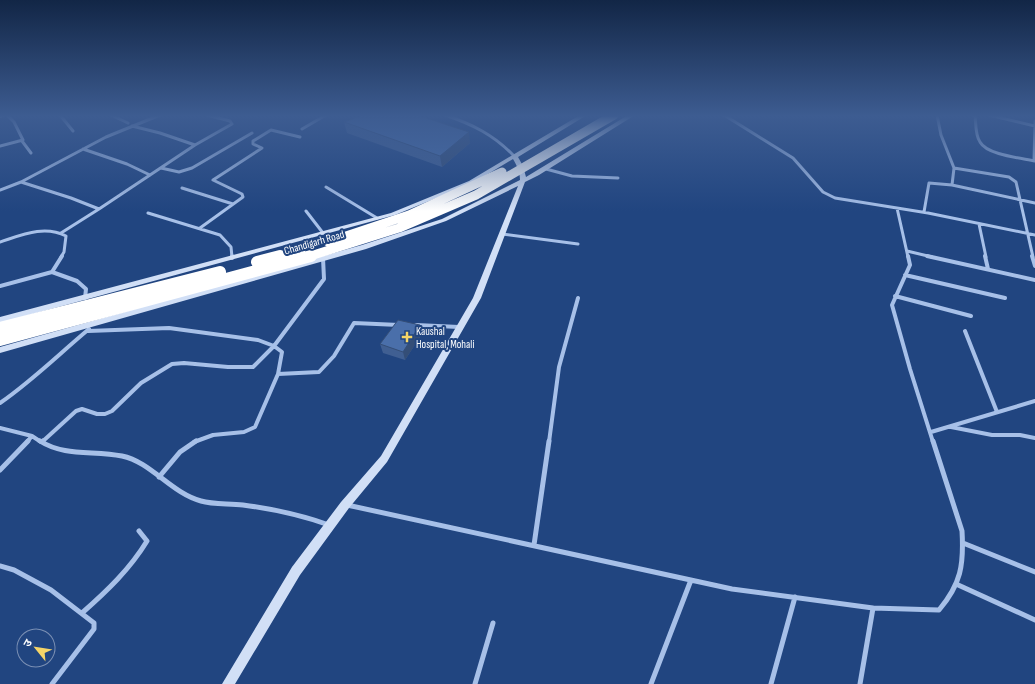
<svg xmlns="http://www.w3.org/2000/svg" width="1035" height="684" font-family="'Sofia Sans Condensed','Noto Sans Devanagari',sans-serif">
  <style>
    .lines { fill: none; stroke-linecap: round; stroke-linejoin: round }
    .street-far2 { stroke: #a7c0e8; stroke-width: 3 }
    .street-far1 { stroke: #a7c0e8; stroke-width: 4 }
    .street { stroke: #a7c0e8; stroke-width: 5 }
    .secondary { fill: #d1dff6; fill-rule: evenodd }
    .highway-bridge-far1 { stroke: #fff; stroke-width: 9 }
    .highway-bridge { stroke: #fff; stroke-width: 12 }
    .wall { fill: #405f92 }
    .shaded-wall { fill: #344e77 }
    .building { fill: #4a6faa; stroke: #344e77 }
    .poi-dot { fill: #f4d468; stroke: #214580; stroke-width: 1.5 }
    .labels { text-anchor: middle; stroke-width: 4; stroke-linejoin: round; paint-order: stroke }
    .street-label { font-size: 11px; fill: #fff; stroke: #214580 }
    .poi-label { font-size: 11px; fill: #fff; stroke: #214580; text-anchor: start }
  </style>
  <rect width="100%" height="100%" fill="#214580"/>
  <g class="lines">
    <path class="street-far2" d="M60 115 73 131
      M111 115 128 123
      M445 115C472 124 494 135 514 156
      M724 115 793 158 823 192 835 198 928 213 1035 235
      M937 115 941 135 954 168 952 185
      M975 115C976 123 975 135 980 142 987 155 1021 158 1035 161
      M989 115 1035 126
      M132 126 160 133 195 145
      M302 129 326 115
      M22 141 31 153
      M0 146 23 140 14 122 7 115
      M83 149 127 164 150 175
      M1034 161 1035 121
      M161 168 179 172 192 168 252 133
      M954 168 1009 177 1016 182 1033 257
      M546 169 572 176 618 178
      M21 182 106 137 160 115
      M326 187 377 218
      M182 188 233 204
      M0 190 21 182 71 198 99 209 61 233
      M897 208 908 257
      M99 209 195 145 232 124 230 121 207 115
      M306 211 323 233
      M924 212 929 183 952 185 1035 203
      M148 213 220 235 231 247 232 257
      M979 224 986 257
      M200 228 243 197 242 194 213 180 262 148 253 144V141L271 130 300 137
      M502 234 578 244
      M0 242C22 235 44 225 66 236L64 252 61 257
      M907 251 932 257"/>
    <path class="street-far1" d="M232 256V258
      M908 256 910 265 892 305 910 369 933 442
      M927 256 1035 280
      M985 256 988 269
      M1032 256 1035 266
      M52 272 62 256
      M905 275 1005 298
      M0 286 52 272 77 281 86 289 85 298
      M895 296 971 316
      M416 325 459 327
      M88 331 169 328 258 340 274 346 282 352 278 374 255 427 244 432 213 435 194 442
      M965 331 997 412
      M278 374 319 372 334 356 354 323 399 325
      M0 403C32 381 59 354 89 329
      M951 427 992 435H1020L1035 438
      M0 428 32 436 41 442
      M931 432 1035 401
      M27 442 32 436
      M42 442 76 411 82 409 97 414H105L112 411 141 383 172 364 184 363 228 367H253L274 346 324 279 323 258
      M549 442 559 367 578 298"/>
    <path class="street" d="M40 441C65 457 94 450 122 456 151 462 171 493 201 501 214 505 230 503 243 505 273 509 301 515 329 525
      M42 442 43 441
      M0 470 28 441
      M159 477 180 452 196 441
      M347 505 732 589 873 608 939 610C961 584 964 565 962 531L933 441
      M963 543 1035 572
      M534 545 549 441
      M0 566 14 570 51 590 94 623V629L52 684
      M956 584 1035 620
      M82 613C107 591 130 569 147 541L139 531
      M475 684 493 623
      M651 684 691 580
      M771 684 795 597
      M860 684 873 608"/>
    <path class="secondary" d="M0 115H10L0 118Z
      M580 115H587L518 157 523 166 526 177 628 115H635L539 175 525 182 481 298 387 462 349 508 300 575 235 684H222L292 567 341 502 381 456 473 298 518 186 446 221 366 249 0 353V347L362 245 442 219 520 180C520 172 517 166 513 159L473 183 395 215 0 323V317L391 213 469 181Z"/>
    <path class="highway-bridge-far1" d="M328 242 409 215 502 172
      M277 257 301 250
      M307 257 399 228 476 195 614 115"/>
    <path class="highway-bridge" d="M257 262 280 256
      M0 328 220 272
      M0 340 311 256"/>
  </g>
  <path class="wall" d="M344 122 470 143 442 167 347 133Z
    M420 325 422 334 405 360 383 353 380 344Z"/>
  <path class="shaded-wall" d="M469 132 470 143 442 167 440 156Z
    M420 325 422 334 405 360 403 352Z"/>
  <path class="building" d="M363 115H417L469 132 440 156 344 122Z
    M398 320 420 325 403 352 380 344Z"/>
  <linearGradient id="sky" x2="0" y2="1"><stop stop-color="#122646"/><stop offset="0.55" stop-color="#3d5c91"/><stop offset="1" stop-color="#3d5c91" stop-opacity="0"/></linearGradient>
  <rect width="1035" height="211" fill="url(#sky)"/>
  <path class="poi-dot" d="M405 331h4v4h4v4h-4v4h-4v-4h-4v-4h4z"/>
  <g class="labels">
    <g class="street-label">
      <text transform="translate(314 242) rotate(-16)" y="4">Chandigarh Road</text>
    </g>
    <g class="poi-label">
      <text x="416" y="335">Kaushal<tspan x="416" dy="13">Hospital, Mohali</tspan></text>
    </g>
  </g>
  <g transform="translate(36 648) rotate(300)"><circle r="19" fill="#214580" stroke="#7a8fb3"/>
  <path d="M0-3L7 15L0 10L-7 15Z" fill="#f4d468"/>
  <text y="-6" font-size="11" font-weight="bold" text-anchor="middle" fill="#ffffff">उ</text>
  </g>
</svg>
